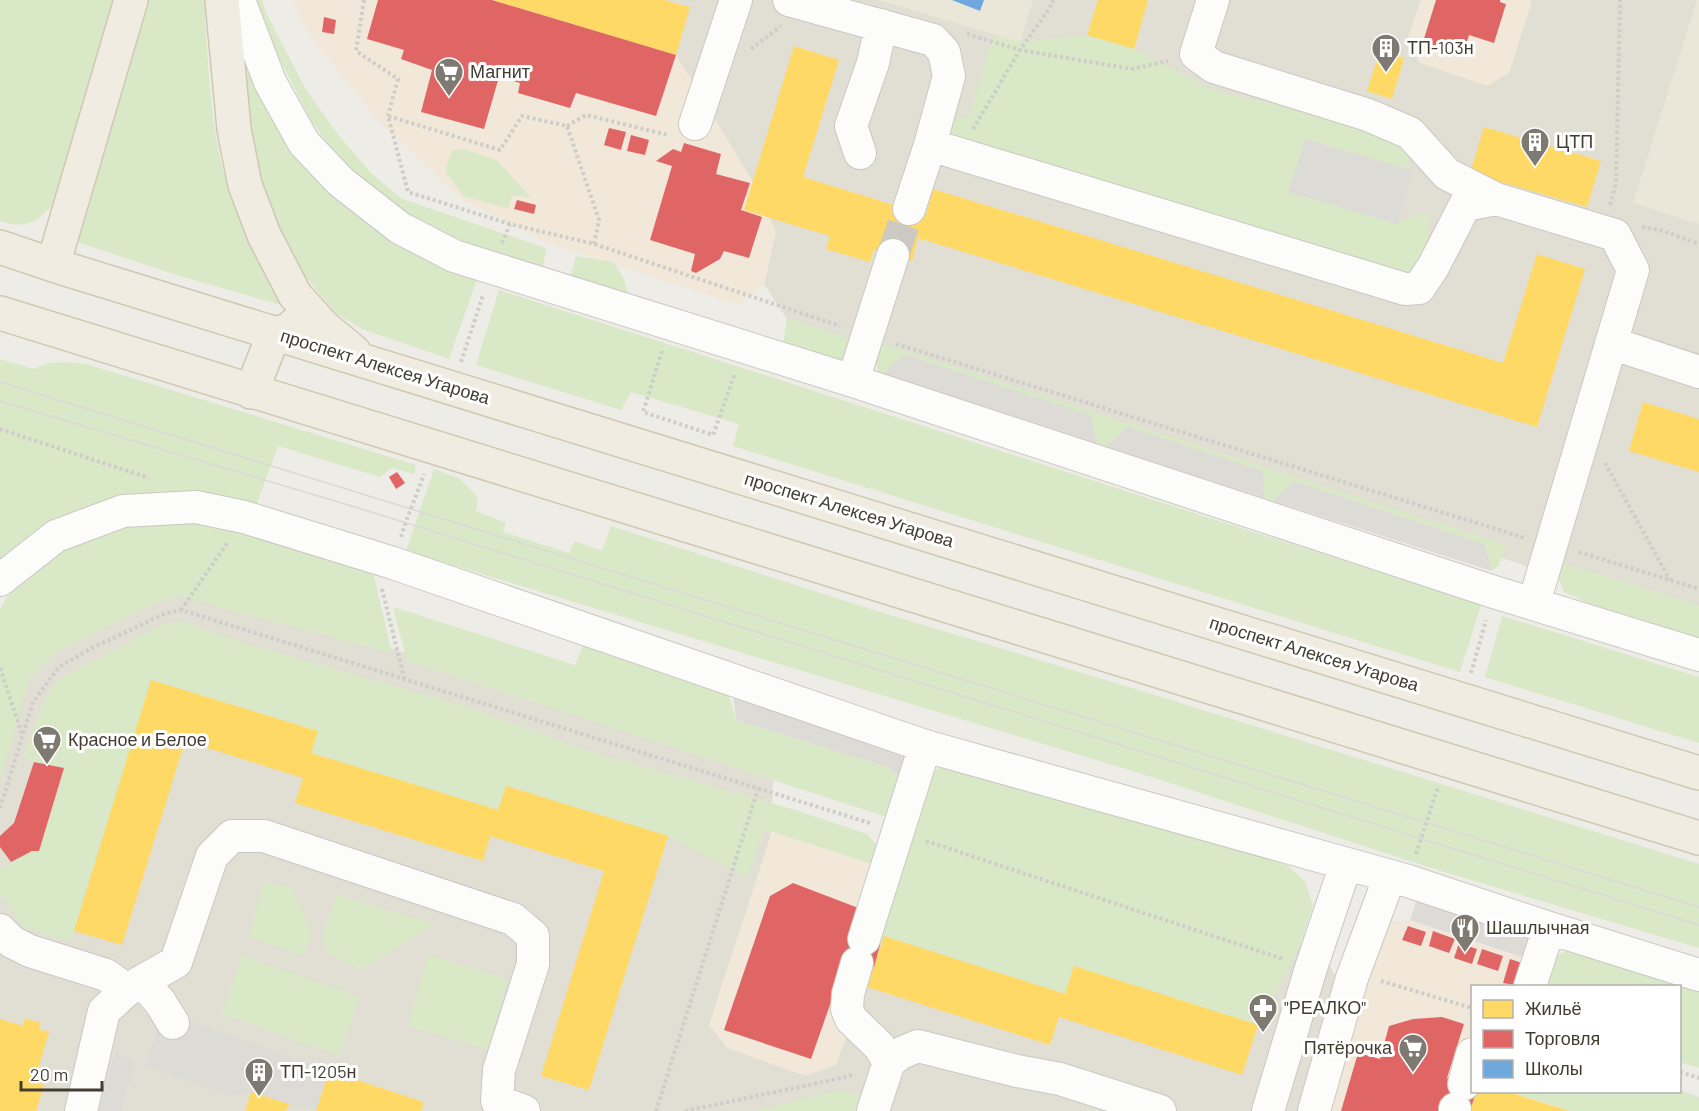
<svg xmlns="http://www.w3.org/2000/svg" width="1699" height="1111" font-family="Barlow,sans-serif">
  <style>
    .residential { fill: #e1ded3 }
    .commercial { fill: #f1e8d9 }
    .education { fill: #ebe7d8 }
    .green { fill: #d9e8c6 }
    .parking { fill: #dddbd6 }
    .homes { fill: #ffd966 }
    .shops { fill: #e06666 }
    .schools { fill: #6fa8dc }
    .lines { fill: none; stroke-linecap: round; stroke-linejoin: round }
    .minor-tunnel { stroke: #ccc9c2; stroke-width: 32; stroke-dasharray: 32 16; stroke-linecap: butt }
    .minor-casing { stroke: #cac8c2; stroke-width: 34 }
    .major-casing { stroke: #cfc9b4; stroke-width: 36 }
    .path { stroke: #cecdc9; stroke-width: 4; stroke-dasharray: 3 3; stroke-linecap: butt }
    .minor { stroke: #fcfcfb; stroke-width: 32 }
    .major { stroke: #f0ece2; stroke-width: 33 }
    .tram { stroke: #d8d8d7; stroke-width: 1.5 }
    .labels { text-anchor: middle; stroke-width: 6; stroke-linejoin: round; paint-order: stroke }
    .poi-label { font-size: 18px; fill: #423d33; stroke: #fff; text-anchor: start }
    .street-label { font-size: 18px; fill: #423d33; stroke: #fff }
  </style>
  <rect width="100%" height="100%" fill="#eeece6"/>
  <path class="residential" d="M506 0H1699V624L1493 555 794 330 764 284 776 232 756 187Z
    M206 590 764 766 773 777 771 835 709 1025 836 1065 918 835 934 821 1323 952 1339 984 1302 1111H0V680L47 621Z"/>
  <path class="commercial" d="M292 0H506L672 48 756 187 776 232 764 284 738 305 547 243 461 199 377 120 309 35Z
    M1421 0H1530L1531 4 1509 73 1487 86 1420 63 1407 40Z
    M784 828 891 862 900 884 836 1065 805 1076 727 1048 709 1025 771 835Z
    M1410 920 1525 958 1527 986H1472V1092L1469 1111H1302L1383 923Z"/>
  <path class="education" d="M879 0H1033L1020 42Z
    M1697 0H1699V224L1633 203Z"/>
  <path class="green" d="M0 0H120L58 200C39 219 29 231 0 221Z
    M146 0H204C208 57 209 114 223 169 234 217 259 262 281 305L180 276 80 243 75 236Z
    M254 0H262L266 13 306 90 340 137 372 174 402 199 546 248 543 269 434 234 363 183 332 150 311 120 262 25Z
    M237 14 280 125 477 279 449 359 362 329 337 314 297 267 266 201 253 153Z
    M994 35 1020 42 1087 35 1134 49 1217 92 1271 103 1350 127 1406 147 1409 157V169L1305 139 1397 224 1424 212 1430 215C1430 229 1425 260 1414 270 1409 273 1401 274 1396 276L955 140 948 130 945 121 969 117Z
    M464 149 497 160 531 198 512 195 508 209 464 196 445 172 452 150Z
    M576 256 613 262 623 277 628 293 570 278Z
    M499 290 1481 605 1460 672 733 446 739 424 631 392 621 410 476 365Z
    M787 318 857 341 853 353 841 361 783 345Z
    M880 343 1506 545 1499 565 1492 571 1484 544 1294 481 1273 501 1264 498 1262 471 1127 427 1106 447 1096 444 1091 415 881 375C874 363 875 356 880 343Z
    M0 359 33 369 48 363 65 362 86 364 416 465 414 474 392 468 380 477 278 446 256 506 103 502 61 516 22 541 0 560Z
    M434 469 460 479 478 498 476 511 506 523 503 532 569 553 575 541 602 551 611 526 867 608 1122 685 1699 864V948L1441 871 1136 772 406 551Z
    M196 524 243 530 373 572 392 653 178 596 153 604 56 652 29 679 0 782V609L9 594 65 549 129 526Z
    M1557 561 1699 605V638L1588 603 1564 592 1556 572Z
    M393 607 575 665 585 641 725 683 736 720 890 768 901 779 890 818 407 661Z
    M1502 616 1699 677V743L1485 677Z
    M182 621 240 642 468 707 595 753 792 809 867 834 876 844 878 855 872 864 764 829 747 878 668 836 506 786 498 810 311 753 318 731 152 680 70 942 23 927 0 894V869L32 851H39L64 768 34 762 23 756 46 696 59 679 164 624Z
    M956 762 1287 865 1305 882 1313 906 1299 948 1258 1025 1074 967 1065 994 884 936 877 929 932 775 941 765Z
    M264 881 292 887 312 933 304 956 249 937Z
    M337 895 435 924 362 969 328 954 322 936Z
    M1569 950 1699 991V1068L1680 1062V986H1542L1551 959Z
    M428 955 508 979 488 1049 408 1026Z
    M242 956 360 997 339 1055 222 1014Z
    M840 1090 866 1096 861 1111H755Z
    M1680 1090 1699 1097V1111H1572L1508 1092Z"/>
  <path class="parking" d="M1305 139 1413 171 1397 224 1288 192Z
    M904 354 1091 415 1096 444 881 375Z
    M1127 427 1263 471 1264 498 1106 447Z
    M1293 481 1484 544 1492 571 1273 501Z
    M733 690 911 748 901 779 890 768 736 720Z
    M1417 899 1532 936 1525 958 1410 920Z
    M191 1021 329 1071 316 1111 251 1092 231 1096 146 1066 159 1024Z
    M116 1051 134 1064 121 1111H99Z"/>
  <path class="homes" d="M493 0H664L690 7 676 55Z
    M1098 0H1148L1134 49 1087 35Z
    M794 46 839 60 803 177 926 215 933 189 1503 363 1537 254 1585 269 1537 427 918 238 912 261 874 249 870 262 826 249 830 236 744 210Z
    M1380 50 1404 58 1392 99 1367 91Z
    M1484 127 1601 161 1587 207 1470 173Z
    M1643 402 1699 419V472L1629 451Z
    M151 680 318 731 311 753 498 810 506 786 668 836 589 1090 541 1076 604 871 490 836 483 861 295 803 303 778 185 741 122 945 74 931Z
    M884 936 1065 994 1074 966 1258 1025 1242 1075 1059 1017 1050 1045 867 987Z
    M25 1018 41 1023 39 1029 49 1032 34 1082 44 1085 36 1111H0V1019L23 1026Z
    M329 1071 424 1102 421 1111H316Z
    M251 1092 289 1104 286 1111H245Z
    M1476 1092H1508L1570 1111H1470Z"/>
  <path class="shops" d="M378 0H492L676 55 656 116 576 93 570 108 518 93 520 83 499 77 484 129 421 112 432 70 401 59 404 50 367 39Z
    M1436 0H1500V2L1506 4 1494 43 1469 35 1463 55 1423 42Z
    M324 17 336 20 334 34 322 32Z
    M609 128 626 132 621 150 604 145Z
    M631 135 649 140 645 155 627 151Z
    M684 143 721 154 716 174 750 183 741 210 762 217 749 258 724 251 720 259 696 273 691 271 695 254 650 240 672 166 656 161 673 149 681 152Z
    M517 200 536 205 534 214 514 209Z
    M397 472 405 483 396 489 389 477Z
    M34 762 64 768 39 851H32L11 862 0 847V836L14 823Z
    M793 883 861 909 853 936 880 945 874 967 846 959 811 1059 724 1030 770 896Z
    M1408 926 1426 932 1421 946 1402 940Z
    M1433 931 1455 939 1449 953 1429 946Z
    M1459 943 1477 949 1472 964 1454 958Z
    M1482 949 1503 956 1498 971 1477 964Z
    M1510 959 1528 965 1521 986 1503 983Z
    M1442 1017 1464 1024 1447 1078 1472 1088 1476 1092 1470 1111 1441 1105 1439 1111H1341L1358 1053 1380 1059 1389 1026 1413 1019Z"/>
  <path class="schools" d="M952 0H984L980 11Z"/>
  <g class="lines">
    <path class="minor-tunnel" d="M893 255 909 209"/>
    <g class="minor-casing">
      <path id="minor" d="M239 0 270 82 304 143 341 182 400 228 454 256 853 381 1494 592 1699 655
        M789 0 933 40 944 52 949 76 930 145 1405 289 1419 288 1433 267 1465 205 1496 199
        M1213 0 1196 54 1214 67 1368 115 1410 133 1447 174 1496 199 1615 235 1633 270 1534 603
        M695 124 736 0
        M860 153 851 126 873 63 881 25
        M909 209 930 145
        M1611 343 1699 372
        M853 381 893 255
        M0 580 56 536 123 511 196 507 244 517 393 563 925 746 1408 881 1549 928 1699 975
        M0 930 12 942 30 951 106 975 127 990
        M864 939 925 746
        M857 963 848 994 847 1009 851 1019 879 1046 889 1062 901 1053 918 1046 1017 1071 1060 1079 1160 1111
        M142 981 160 1002 173 1023
        M1530 986 1549 928
        M1464 1084 1472 1054
        M81 1111 104 1011 127 990 176 962 212 856 232 836H264L513 919 533 936V964L499 1070 497 1101 524 1111
        M873 1111 889 1062
        M1268 1111 1311 968 1346 864
        M1314 1111 1352 978 1390 876
        M1455 1111V1109"/>
    </g>
    <g class="major-casing">
      <path id="major" d="M222 0 234 129 245 185 264 235 295 295 324 327 354 352
        M0 247 53 265 1699 773
        M53 265 131 0
        M0 313 1699 838
        M251 392 274 334 289 330 294 325"/>
    </g>
    <path class="path" d="M364 0 356 51 398 79 388 116
      M967 34 1020 50 1132 69 1168 61
      M751 49 781 26
      M567 126 586 115 668 135 669 134
      M973 129 1020 50 1050 8 1053 0
      M1610 205 1616 184 1620 0
      M1642 227 1660 230 1699 244
      M502 243 510 224
      M594 244 599 220 567 126 522 116 500 150 388 116 408 192 510 224 594 244 840 326
      M896 344 1522 537 1521 540
      M662 351 643 412 713 435 735 373
      M461 362 483 295
      M0 429 149 478
      M1605 463 1670 580
      M401 537C407 516 417 495 424 474
      M1579 552 1699 589
      M382 589 404 678
      M181 610 228 542
      M0 668 22 734
      M1471 673 1486 620
      M0 808 33 702 59 667 90 649 166 613 181 610 870 823
      M926 841 1283 959
      M1416 854 1438 787
      M1381 981 1472 1008
      M1680 1072 1699 1078
      M656 1111 758 789
      M685 1111 842 1078 854 1074"/>
    <use href="#minor" class="minor"/>
    <use href="#major" class="major"/>
    <path class="tram" d="M0 382 1699 907
      M0 401 355 507 1699 925"/>
  </g>
  <defs>
    <g id="building-pin" transform="scale(1.5)"><path d="M0 17L-7.5 6A9.5 9.5 0 1 1 7.5 6Z" fill="#7e7a72" stroke="#fff"/><path d="M-4-6H4V6H1V3H-1V6H-4ZM-2.5-4.3h1.7v1.8h-1.7ZM.8-4.3h1.7v1.8H.8ZM-2.5-1h1.7V.8h-1.7ZM.8-1h1.7V.8H.8Z" fill="#fff"/></g>
    <g id="supermarket-pin" transform="scale(1.5)"><path d="M0 17L-7.5 6A9.5 9.5 0 1 1 7.5 6Z" fill="#7e7a72" stroke="#fff"/><path d="M-6-5.5h2.5l.6 2H6L4.5 2H-2.5L-4.4-4H-6ZM-1.5 3.2a1.3 1.3 0 1 0 .1 0ZM3 3.2a1.3 1.3 0 1 0 .1 0Z" fill="#fff"/></g>
    <g id="restaurant-pin" transform="scale(1.5)"><path d="M0 17L-7.5 6A9.5 9.5 0 1 1 7.5 6Z" fill="#7e7a72" stroke="#fff"/><path d="M-5-6h1v4h1v-4h1v4h1v-4h1v5L-1.5 .5V6h-2V.5L-5-1ZM5-6V6H3V1.5H1.5Q1.5-4 5-6Z" fill="#fff"/></g>
    <g id="pharmacy-pin" transform="scale(1.5)"><path d="M0 17L-7.5 6A9.5 9.5 0 1 1 7.5 6Z" fill="#7e7a72" stroke="#fff"/><path d="M-2-6h4v4h4v4h-4v4h-4v-4h-4v-4h4Z" fill="#fff"/></g>
  </defs>
  <g fill-rule="evenodd">
    <use href="#building-pin" x="1386" y="48"/>
    <use href="#supermarket-pin" x="449" y="72"/>
    <use href="#building-pin" x="1535" y="142"/>
    <use href="#supermarket-pin" x="47" y="740"/>
    <use href="#restaurant-pin" x="1465" y="928"/>
    <use href="#pharmacy-pin" x="1263" y="1008"/>
    <use href="#supermarket-pin" x="1413" y="1048"/>
    <use href="#building-pin" x="259" y="1072"/>
  </g>
  <g class="labels">
    <g class="poi-label">
      <text x="1407" y="54">ТП-103н</text>
      <text x="470" y="78">Магнит</text>
      <text x="1556" y="148">ЦТП</text>
      <text x="68" y="746">Красное и Белое</text>
      <text x="1486" y="934">Шашлычная</text>
      <text x="1284" y="1014">"РЕАЛКО"</text>
      <text x="1392" y="1054" text-anchor="end">Пятёрочка</text>
      <text x="280" y="1078">ТП-1205н</text>
    </g>
    <g class="street-label">
      <text transform="translate(385 367) rotate(17)" y="6">проспект Алексея Угарова</text>
      <text transform="translate(849 510) rotate(17)" y="6">проспект Алексея Угарова</text>
      <text transform="translate(1314 654) rotate(17)" y="6">проспект Алексея Угарова</text>
    </g>
  </g>
  <rect x="1471" y="985" width="210" height="108" fill="#ffffff" stroke="#b3b1ad" stroke-width="1.5"/>
  <rect x="1483" y="1000" width="30" height="18" fill="#ffd966" stroke="#b3b1ad" stroke-width="1.5"/>
  <text x="1525" y="1015" font-size="18" fill="#423d33">Жильё</text>
  <rect x="1483" y="1030" width="30" height="18" fill="#e06666" stroke="#b3b1ad" stroke-width="1.5"/>
  <text x="1525" y="1045" font-size="18" fill="#423d33">Торговля</text>
  <rect x="1483" y="1060" width="30" height="18" fill="#6fa8dc" stroke="#b3b1ad" stroke-width="1.5"/>
  <text x="1525" y="1075" font-size="18" fill="#423d33">Школы</text>
  <path d="M21 1081v9h81v-9" fill="none" stroke="#423d33" stroke-width="3"/>
  <text x="30" y="1081" font-size="18" fill="#423d33" stroke="#ffffff" stroke-width="4.5" paint-order="stroke">20 m</text>
</svg>
